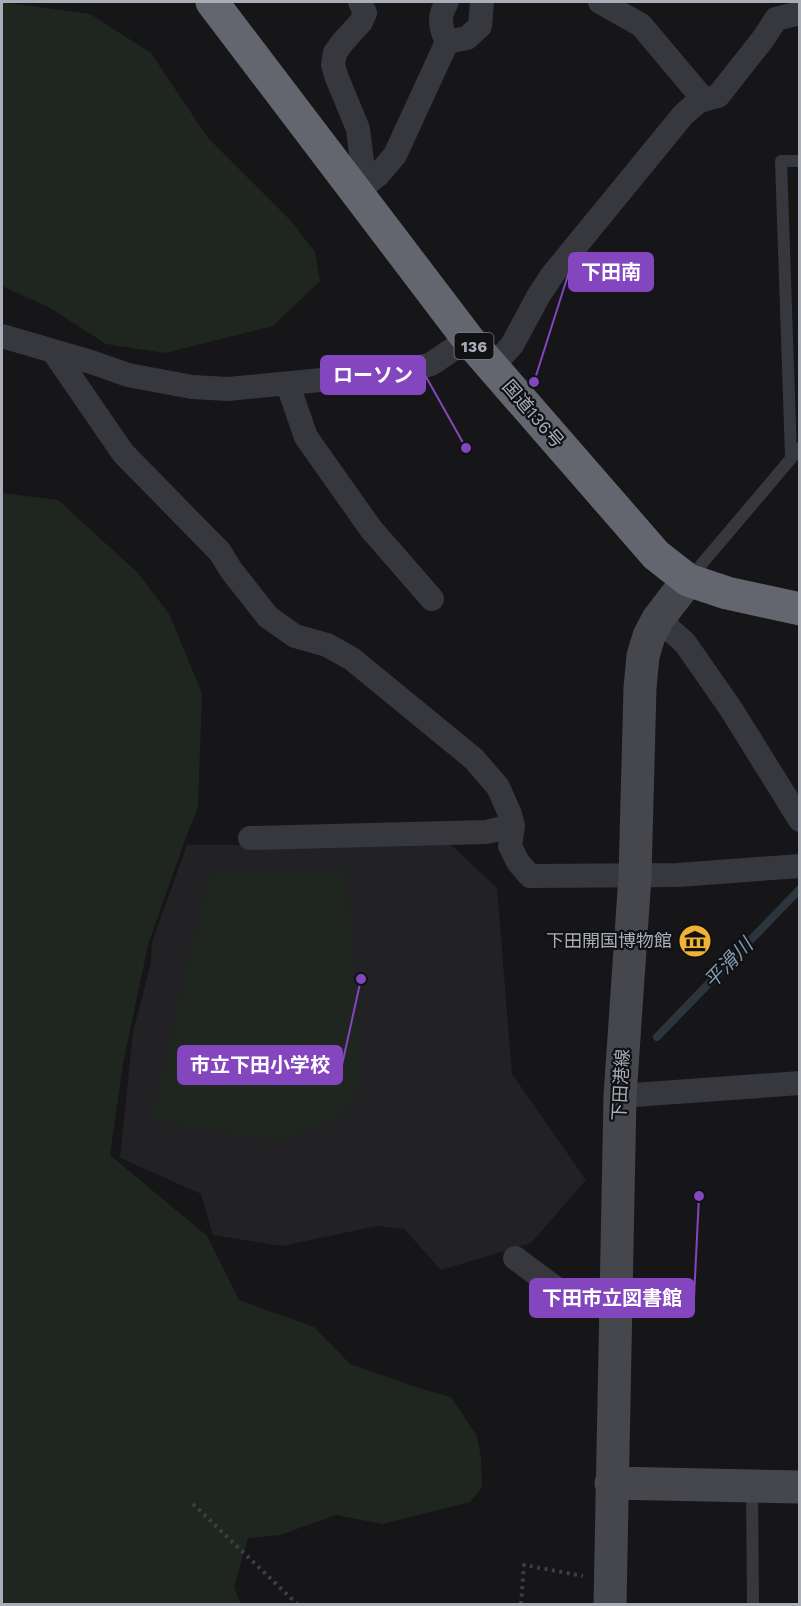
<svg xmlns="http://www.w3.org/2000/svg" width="801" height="1606" font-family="'Work Sans','Noto Sans JP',sans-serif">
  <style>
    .built { fill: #222225 }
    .green { fill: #1e261f }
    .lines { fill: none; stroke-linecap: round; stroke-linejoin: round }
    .stream { stroke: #2c353c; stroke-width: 8 }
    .path { stroke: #3d3f44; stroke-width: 4; stroke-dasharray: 3 4.5; stroke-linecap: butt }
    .lane { stroke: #37383d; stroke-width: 12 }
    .street { stroke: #37383d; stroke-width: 24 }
    .secondary { stroke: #45474d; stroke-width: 33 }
    .highway { stroke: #63666e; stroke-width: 33 }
    .labels { text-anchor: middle; stroke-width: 4.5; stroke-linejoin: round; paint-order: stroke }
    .shield { fill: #111113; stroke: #7b7e86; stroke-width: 1.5 }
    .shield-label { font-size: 16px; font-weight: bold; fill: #a8adb8 }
    .street-label { font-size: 18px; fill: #a8adb8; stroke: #111113 }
    .poi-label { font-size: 18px; fill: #a8adb8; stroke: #111113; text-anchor: end }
    .water-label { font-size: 20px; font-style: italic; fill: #7f9bb3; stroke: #111113 }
    .leader { fill: none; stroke: #8446be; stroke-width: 2 }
    .callout-dot { fill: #8446be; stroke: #111113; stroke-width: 2 }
    .callout { fill: #8446be; stroke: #8446be; stroke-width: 2 }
    .callout-label { font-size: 20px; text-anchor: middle; font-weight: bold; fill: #fff }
  </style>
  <rect width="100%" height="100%" fill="#161618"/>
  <path class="built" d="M450 844 497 888 512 1074 586 1180 531 1243 441 1270 404 1229 377 1226 282 1246 213 1235 201 1194 120 1158 133 1032 151 963 152 942 187 845Z"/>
  <path class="green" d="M2 2 90 14 151 53 208 138 291 221 315 252 320 281 273 326 165 353 106 344 50 308 2 286Z
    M2 493 58 500 138 573 169 614 202 693 198 807 185 840 148 945 123 1064 110 1155 207 1236 239 1300 314 1327 350 1364 422 1389 451 1397 477 1436 481 1458 482 1487 470 1502 383 1524 336 1515 280 1535 248 1538 234 1587 241 1604H2Z
    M346 870 361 1081 342 1114 283 1141 151 1120 209 875Z"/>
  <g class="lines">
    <path class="stream" d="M657 1037 800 889"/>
    <path class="path" d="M193 1504 297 1604
      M521 1604 524 1565 583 1576"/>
    <path class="lane" d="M791 456 781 161H800
      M689 579 800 448
      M752 1487 753 1604"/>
    <path class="street" d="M360 2 365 13 361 22 342 43 335 53 333 65 337 78 358 129 365 185
      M600 2 641 25 704 100
      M447 42 467 38 480 26 482 2
      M356 192 378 175 395 155 447 42C440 27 438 17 447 2
      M2 336 91 362 128 375 192 387 228 389 403 372 431 364 468 339
      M53 351 123 453 220 552 231 570 268 617 295 636 327 645 352 659 474 759 498 787 510 814 513 826 510 846 518 862 530 876 678 875 800 866
      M492 367 512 345 539 295 553 274 683 115 699 101 718 96 763 39 776 19 800 13
      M288 385 306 437 371 529 432 599
      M658 619 685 643 731 709 800 820
      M250 838 486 832 513 826
      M620 1096 800 1083
      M515 1258 569 1298 616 1306"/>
    <path class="secondary" d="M611 1483 800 1487
      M610 1604 620 1096 635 876 640 688 643 656 649 636 658 619 688 580"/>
    <path class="highway" d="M212 2 468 339 656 555 688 580 727 593 800 609"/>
  </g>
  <defs>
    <g id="museum-disc" transform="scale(1.725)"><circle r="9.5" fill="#f2b134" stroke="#111113"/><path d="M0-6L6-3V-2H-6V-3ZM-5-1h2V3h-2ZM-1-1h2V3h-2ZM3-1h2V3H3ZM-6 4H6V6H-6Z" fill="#111"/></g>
  </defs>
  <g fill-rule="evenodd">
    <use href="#museum-disc" x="695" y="941"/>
  </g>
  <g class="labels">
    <rect class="shield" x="454.5" y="333" width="39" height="26" rx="4.5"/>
    <g class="shield-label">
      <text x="474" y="352">136</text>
    </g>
    <g class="street-label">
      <text transform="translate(533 414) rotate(49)" y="6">国道136号</text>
      <text transform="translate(621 1085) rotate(-87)" y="6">下田港線</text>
    </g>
    <g class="poi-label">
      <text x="672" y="947">下田開国博物館</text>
    </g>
    <g class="water-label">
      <text transform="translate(728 963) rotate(-46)" y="7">平滑川</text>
    </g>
  </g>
  <path class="leader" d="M534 382L569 272M466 448L425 375M361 979L342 1065M699 1196L694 1298"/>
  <g class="callout-dot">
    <circle cx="534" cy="382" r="6"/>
    <circle cx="466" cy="448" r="6"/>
    <circle cx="361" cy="979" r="6"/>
    <circle cx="699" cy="1196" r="6"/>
  </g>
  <g class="callout">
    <rect x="569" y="253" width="84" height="38" rx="6"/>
    <rect x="321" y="356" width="104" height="38" rx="6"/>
    <rect x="178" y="1046" width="164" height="38" rx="6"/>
    <rect x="530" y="1279" width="164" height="38" rx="6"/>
  </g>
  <g class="callout-label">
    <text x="611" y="279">下田南</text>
    <text x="373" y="382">ローソン</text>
    <text x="260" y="1072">市立下田小学校</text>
    <text x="612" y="1305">下田市立図書館</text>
  </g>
  <rect width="801" height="1606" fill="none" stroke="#a8adb8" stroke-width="6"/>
</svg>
